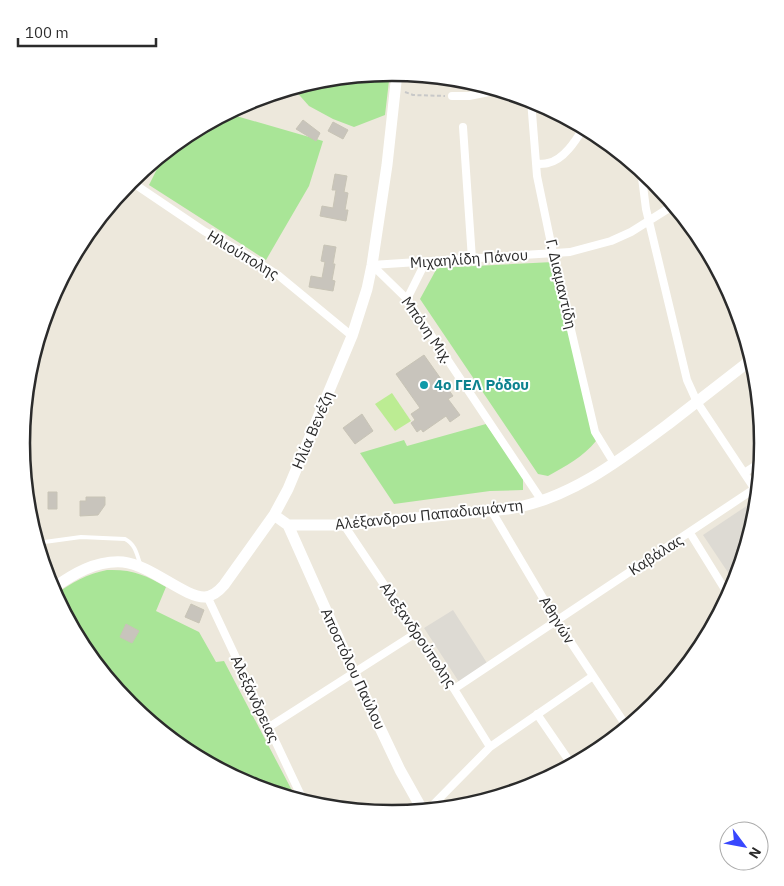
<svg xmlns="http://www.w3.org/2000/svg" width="784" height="886" font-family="'IBM Plex Sans',sans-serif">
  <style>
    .green { fill: #a9e597 }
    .pitch { fill: #bcec93 }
    .plaza { fill: #dddad3 }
    .building { fill: #c8c4bc; stroke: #c8c4b6 }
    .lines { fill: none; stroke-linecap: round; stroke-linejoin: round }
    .path { stroke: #c8c8c8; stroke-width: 2; stroke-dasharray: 4 2.5; stroke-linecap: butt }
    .lane { stroke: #fff; stroke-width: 4 }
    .street { stroke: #fff; stroke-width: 8 }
    .secondary { stroke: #fff; stroke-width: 11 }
    .culture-dot { fill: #0f9aa8; stroke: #fff; stroke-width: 2 }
    .labels { text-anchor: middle; stroke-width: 4; stroke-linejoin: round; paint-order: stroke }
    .street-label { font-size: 15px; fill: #2b2b2b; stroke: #fff }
    .culture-label { font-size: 15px; font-weight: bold; fill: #0d838f; stroke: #fff; text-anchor: start }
    .rim { fill: none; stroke: #2b2b2b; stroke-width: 2.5 }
  </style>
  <rect width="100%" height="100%" fill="#ede8dc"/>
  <path class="green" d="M390 72 385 115 354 127 333 119 309 106 293 88 320 79Z
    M226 113 323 141 309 186 266 260 149 185 166 151 186 135Z
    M553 262 596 441C583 457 566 466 548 476L538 474 420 299 437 268Z
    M486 424 523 476V490L490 491 394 504 360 453 404 440 407 446Z
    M107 570C132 569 146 575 166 587L156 611 199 632 216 662 224 661 297 800 250 785 186 751 130 705 84 649 55 595C72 582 87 574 107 570Z"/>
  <path class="pitch" d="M392 393 411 421 395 431 375 404Z"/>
  <path class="plaza" d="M757 499 756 516 738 572 731 577 703 535Z
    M453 610 487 663 459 682 424 628Z"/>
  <path class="building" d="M274 93 260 107 253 100 258 98Z
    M303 120 320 133 316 141 296 129Z
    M333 122 348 130 343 139 328 131Z
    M335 174 347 176 344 192 348 193 345 210H348L346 221 320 216 322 206 333 208 336 190H332Z
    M324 245 336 247 333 264H335L332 280 335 281 333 291 309 287 311 276 322 278 325 262 321 261Z
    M424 355 453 396 448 399 460 415 450 422 446 416 423 432 421 429 417 432 411 423 415 420 411 414 420 408 396 374Z
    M362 414 373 431 355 444 343 428Z
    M48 492H57V509H48Z
    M86 497H105V505L98 515 80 516V501H86Z
    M191 604 204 610 199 623 185 617Z
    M126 624 139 631 132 643 120 637Z"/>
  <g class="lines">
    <path class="path" d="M405 92 413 95 445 96"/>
    <path class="lane" d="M37 543 81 537 125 539C135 544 137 554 140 564"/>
    <path class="street" d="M452 96H469L499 90
      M531 100 537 176 553 253 595 432 614 463
      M463 127 472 259
      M536 164C540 164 544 164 548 163 564 160 576 140 584 127
      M641 170 646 209 687 380 697 402 758 494
      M130 181 204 231 245 254 278 275 352 336
      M372 265 570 252 611 241 631 232 674 205
      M372 265 407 299 542 501
      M407 299 425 263
      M744 473 761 462
      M491 510 556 620 627 727
      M344 525 454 689 490 747
      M690 533 729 596
      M724 588 736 579
      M207 596 304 802
      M454 689 754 489
      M537 714 572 765
      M269 727 416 633
      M428 810 490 747 593 676"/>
    <path class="secondary" d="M274 515 288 525H344L508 509C569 500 623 458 671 422 698 401 725 380 752 359
      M288 525 354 673 400 770 423 811
      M52 589C73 574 96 560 123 562 151 565 185 598 205 597 213 596 219 591 224 585L274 515 288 489 352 336 367 289 372 265 387 165 397 73"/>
  </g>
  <circle class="culture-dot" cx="424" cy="385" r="5"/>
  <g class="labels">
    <g class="street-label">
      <text transform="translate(243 255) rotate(31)" y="5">Ηλιούπολης</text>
      <text transform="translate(469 259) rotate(-4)" y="5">Μιχαηλίδη Πάνου</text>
      <text transform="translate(561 284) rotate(77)" y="5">Γ. Διαμαντίδη</text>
      <text transform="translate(427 330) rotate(55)" y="5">Μπόνη Μιχ.</text>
      <text transform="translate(313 430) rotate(-67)" y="5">Ηλία Βενέζη</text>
      <text transform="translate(429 515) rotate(-6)" y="5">Αλέξανδρου Παπαδιαμάντη</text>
      <text transform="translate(656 555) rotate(-33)" y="5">Καβάλας</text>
      <text transform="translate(557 620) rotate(58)" y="5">Αθηνών</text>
      <text transform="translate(418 635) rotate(56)" y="5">Αλεξανδρούπολης</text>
      <text transform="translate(353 669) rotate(65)" y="5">Αποστόλου Παύλου</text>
      <text transform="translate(255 699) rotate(65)" y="5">Αλεξάνδρειας</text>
    </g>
    <g class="culture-label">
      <text x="434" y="390">4ο ΓΕΛ Ρόδου</text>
    </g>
  </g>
  <path d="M0 0H784V886H0ZM30 443a362 362 0 1 1 724 0a362 362 0 1 1-724 0Z" fill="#fff" fill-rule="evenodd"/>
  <path class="rim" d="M30 443a362 362 0 1 1 724 0a362 362 0 1 1-724 0Z"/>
  <g transform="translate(744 846) rotate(122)"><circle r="24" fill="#ffffff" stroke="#aaaaaa"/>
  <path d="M0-4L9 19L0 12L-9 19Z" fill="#3847fe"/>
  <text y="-8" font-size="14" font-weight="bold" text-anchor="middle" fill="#2b2b2b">N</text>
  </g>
  <path d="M18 38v8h138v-8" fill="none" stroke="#2b2b2b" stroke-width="2.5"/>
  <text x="25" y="38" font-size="15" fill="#2b2b2b" stroke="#ffffff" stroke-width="4" paint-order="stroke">100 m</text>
</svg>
